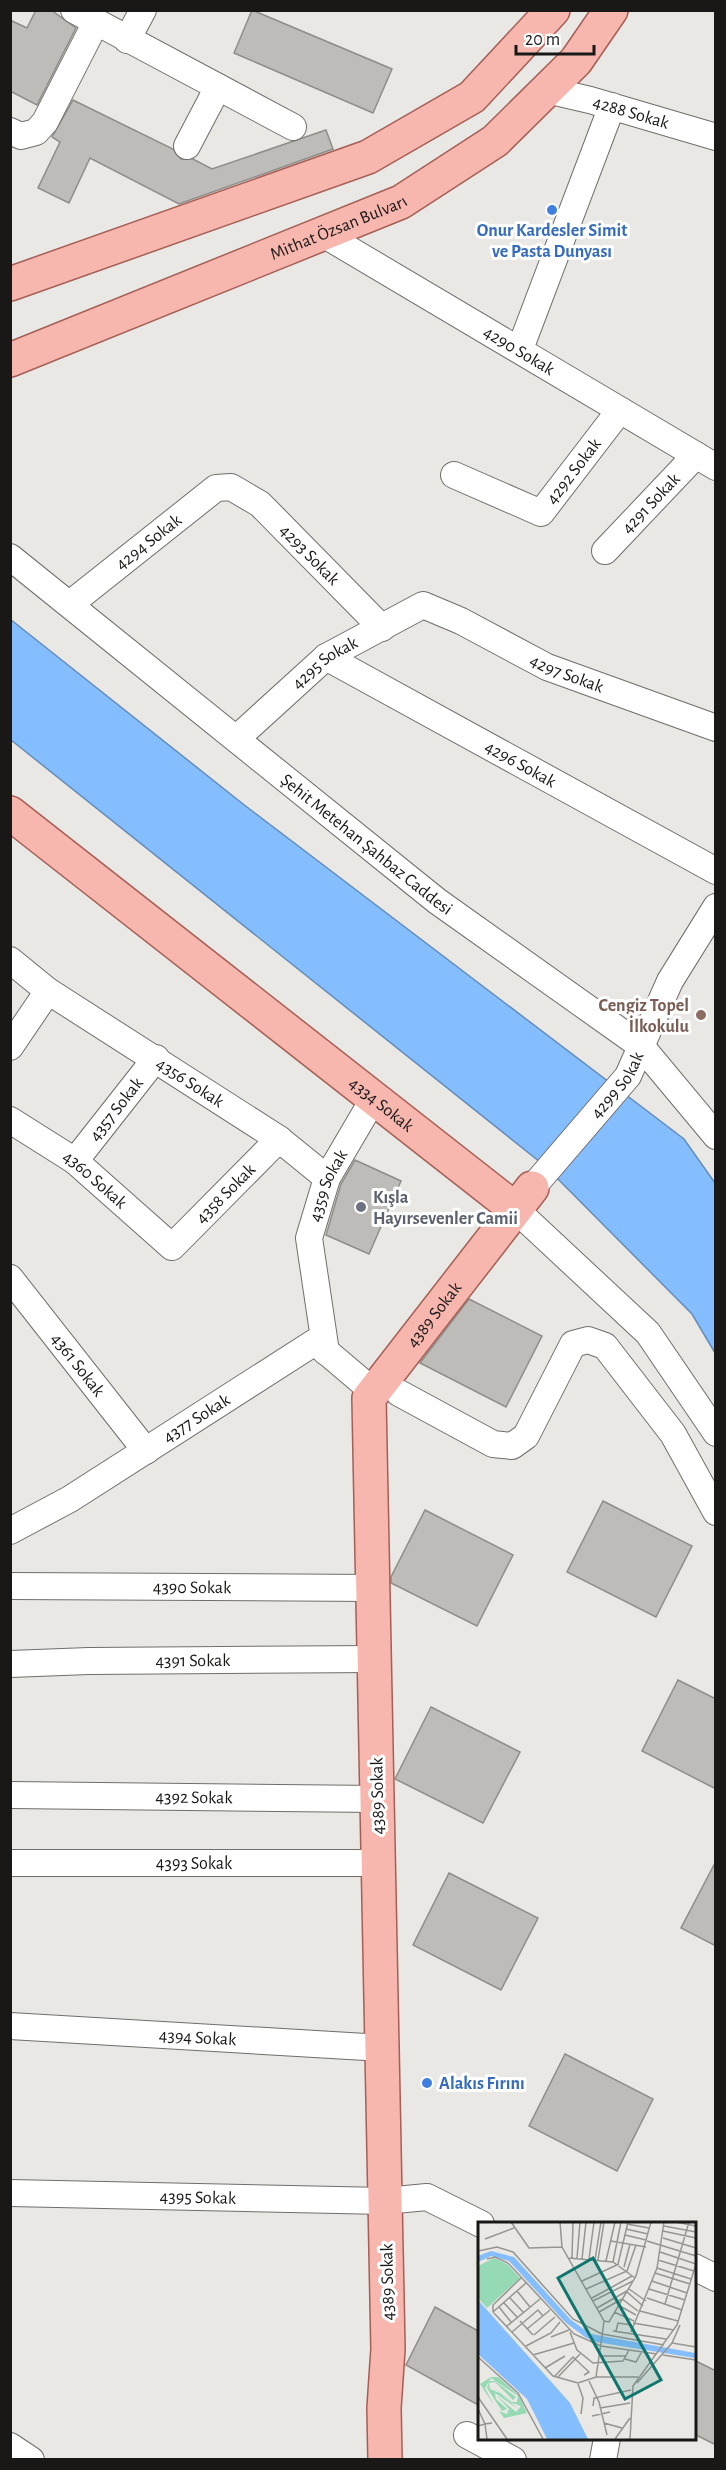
<svg xmlns="http://www.w3.org/2000/svg" width="726" height="2470" font-family="'Alegreya Sans',sans-serif">
  <style>
    .water { fill: #84befe; stroke: #648cb9; stroke-width: 1.5 }
    .building { fill: #bebcb8; stroke: #8e8d89; stroke-width: 1.5 }
    .lines { fill: none; stroke-linecap: round; stroke-linejoin: round }
    .minor-casing { stroke: #706e6b; stroke-width: 28 }
    .major-casing { stroke: #a55f56; stroke-width: 36 }
    .minor { stroke: #fff; stroke-width: 26 }
    .major { stroke: #f7b6ae; stroke-width: 33 }
    .shop-dot { fill: #3f7fe0; stroke: #fff; stroke-width: 2 }
    .education-dot { fill: #8d6e63; stroke: #fff; stroke-width: 2 }
    .worship-dot { fill: #6b7280; stroke: #fff; stroke-width: 2 }
    .labels { text-anchor: middle; stroke-width: 6; stroke-linejoin: round; paint-order: stroke }
    .street-label { font-size: 18px; fill: #191817; stroke: #fff }
    .shop-label { font-size: 18px; font-weight: bold; fill: #366cbe; stroke: #fff }
    .education-label { font-size: 18px; font-weight: bold; fill: #785e54; stroke: #fff; text-anchor: end }
    .worship-label { font-size: 18px; font-weight: bold; fill: #5b616d; stroke: #fff; text-anchor: start }
    .inset-road { fill: none; stroke: #969592; stroke-width: 1.5 }
    .view { fill: #0f766e; fill-opacity: 0.15; stroke: #0f766e; stroke-width: 3 }
    .inset-edge { fill: none; stroke: #191817; stroke-width: 3 }
  </style>
  <rect width="100%" height="100%" fill="#e9e8e4"/>
  <path class="water" d="M10 619 243 804 684 1139 715 1183V1353L692 1314 545 1166 11 740Z"/>
  <path class="building" d="M36 10H51L76 28 37 105 10 91V20L27 28Z
    M252 10 392 69 373 113 234 53Z
    M73 100 173 149 181 159H193L212 169 326 130 333 149 179 204 90 158 69 203 38 188 60 142 52 137Z
    M355 1160 401 1181 369 1254 326 1235 341 1184Z
    M469 1299 542 1336 506 1407 420 1363Z
    M603 1501 692 1546 656 1617 567 1572Z
    M425 1510 513 1555 477 1626 391 1583V1577Z
    M678 1680 716 1699V1789L642 1751Z
    M431 1707 520 1752 483 1823 395 1779Z
    M716 1861V1946L681 1928Z
    M449 1873 538 1918 501 1990 413 1945Z
    M565 2054 653 2099 617 2171 529 2126Z
    M435 2307 480 2332V2406L406 2365Z
    M694 2360 716 2371V2445L694 2434Z"/>
  <g class="lines">
    <g class="minor-casing">
      <g id="minor">
        <path d="M74 10 293 127"/>
        <path d="M127 40 143 10"/>
        <path id="s1" d="M547 90 590 100 716 137"/>
        <path d="M10 131 21 136 36 132 45 122 96 22"/>
        <path d="M187 146 218 87"/>
        <path id="s2" d="M323 234 716 467"/>
        <path d="M520 349 612 106"/>
        <path id="s3" d="M454 475 541 513 620 410"/>
        <path id="s4" d="M605 551 696 455"/>
        <path id="s5" d="M10 557 437 901 641 1046 716 1136"/>
        <path id="s6" d="M70 604 216 488 231 487 260 504 382 628"/>
        <path id="s7" d="M326 657 716 871"/>
        <path id="s8" d="M237 738 326 657 423 605 461 621 547 667 716 728"/>
        <path id="s9" d="M10 960 48 991 279 1139 327 1178"/>
        <path d="M10 1047 48 991"/>
        <path id="s10" d="M10 1120 75 1161 172 1247 279 1139"/>
        <path id="s11" d="M75 1161 156 1058"/>
        <path id="s12" d="M532 1188 628 1076 670 981 716 907"/>
        <path d="M515 1209 648 1333 716 1433"/>
        <path id="s13" d="M10 1278 146 1451"/>
        <path id="s14" d="M326 1352 309 1238 327 1178 374 1098"/>
        <path d="M399 1393 493 1444 512 1446 526 1436 573 1344 588 1340 605 1346 673 1434 716 1512"/>
        <path id="s15" d="M10 1531 70 1499 315 1342 374 1392"/>
        <path id="s16" d="M10 1586 373 1588"/>
        <path id="s17" d="M10 1664 89 1661 375 1659"/>
        <path id="s18" d="M10 1795 378 1799"/>
        <path id="s19" d="M10 1863H379"/>
        <path id="s20" d="M10 2026 383 2048"/>
        <path id="s21" d="M10 2193 385 2201 427 2197 481 2224"/>
        <path d="M694 2267 716 2278"/>
        <path d="M467 2435 513 2460"/>
        <path d="M10 2446 31 2460"/>
        <path d="M603 2460 607 2438"/>
      </g>
    </g>
    <g class="major-casing">
      <g id="major">
        <path d="M10 284 368 157 472 97 553 10"/>
        <path id="s22" d="M10 360 401 202 495 141 576 61 611 10"/>
        <path id="s23" d="M10 813 515 1209"/>
        <path id="s24" d="M385 2460 384 2408 388 2349 369 1398 532 1188"/>
      </g>
    </g>
    <use href="#minor" class="minor"/>
    <use href="#major" class="major"/>
  </g>
  <g class="shop-dot">
    <circle cx="552" cy="210" r="6"/>
    <circle cx="427" cy="2083" r="6"/>
  </g>
  <circle class="education-dot" cx="701" cy="1015" r="6"/>
  <circle class="worship-dot" cx="361" cy="1207" r="6"/>
  <g class="labels">
    <g class="street-label">
      <text dy="6" stroke="none"><textPath href="#s1" startOffset="87">4288 Sokak</textPath></text>
      <text dy="6" stroke="none"><textPath href="#s22" startOffset="354">Mithat Özsan Bulvarı</textPath></text>
      <text dy="6" stroke="none"><textPath href="#s2" startOffset="228">4290 Sokak</textPath></text>
      <text dy="6" stroke="none"><textPath href="#s3" startOffset="148">4292 Sokak</textPath></text>
      <text dy="6" stroke="none"><textPath href="#s4" startOffset="66">4291 Sokak</textPath></text>
      <text dy="6" stroke="none"><textPath href="#s6" startOffset="100">4294 Sokak</textPath></text>
      <text dy="6" stroke="none"><textPath href="#s6" startOffset="306">4293 Sokak</textPath></text>
      <text dy="6" stroke="none"><textPath href="#s8" startOffset="116">4295 Sokak</textPath></text>
      <text dy="6" stroke="none"><textPath href="#s8" startOffset="390">4297 Sokak</textPath></text>
      <text dy="6" stroke="none"><textPath href="#s7" startOffset="222">4296 Sokak</textPath></text>
      <text dy="6" stroke="none"><textPath href="#s5" startOffset="458">Şehit Metehan Şahbaz Caddesi</textPath></text>
      <text dy="6" stroke="none"><textPath href="#s9" startOffset="218">4356 Sokak</textPath></text>
      <text dy="6" stroke="none"><textPath href="#s12" startOffset="134">4299 Sokak</textPath></text>
      <text dy="6" stroke="none"><textPath href="#s23" startOffset="472">4334 Sokak</textPath></text>
      <text dy="6" stroke="none"><textPath href="#s11" startOffset="66">4357 Sokak</textPath></text>
      <text dy="6" stroke="none"><textPath href="#s10" startOffset="104">4360 Sokak</textPath></text>
      <text dy="6" stroke="none"><textPath href="#s14" startOffset="171">4359 Sokak</textPath></text>
      <text dy="6" stroke="none"><textPath href="#s10" startOffset="282">4358 Sokak</textPath></text>
      <text dy="6" stroke="none"><textPath href="#s24" startOffset="1168">4389 Sokak</textPath></text>
      <text dy="6" stroke="none"><textPath href="#s13" startOffset="110">4361 Sokak</textPath></text>
      <text dy="6" stroke="none"><textPath href="#s15" startOffset="218">4377 Sokak</textPath></text>
      <text dy="6" stroke="none"><textPath href="#s16" startOffset="182">4390 Sokak</textPath></text>
      <text dy="6" stroke="none"><textPath href="#s17" startOffset="183">4391 Sokak</textPath></text>
      <text transform="translate(377 1796) rotate(-91)" y="6">4389 Sokak</text>
      <text dy="6" stroke="none"><textPath href="#s18" startOffset="184">4392 Sokak</textPath></text>
      <text dy="6" stroke="none"><textPath href="#s19" startOffset="184">4393 Sokak</textPath></text>
      <text dy="6" stroke="none"><textPath href="#s20" startOffset="188">4394 Sokak</textPath></text>
      <text dy="6" stroke="none"><textPath href="#s21" startOffset="188">4395 Sokak</textPath></text>
      <text transform="translate(387 2282) rotate(-91)" y="6">4389 Sokak</text>
    </g>
    <g class="shop-label">
      <text x="552" y="236">Onur Kardesler Simit<tspan x="552" dy="21">ve Pasta Dunyası</tspan></text>
      <text x="439" y="2089" text-anchor="start">Alakıs Fırını</text>
    </g>
    <g class="education-label">
      <text x="689" y="1011">Cengiz Topel<tspan x="689" dy="21">İlkokulu</tspan></text>
    </g>
    <g class="worship-label">
      <text x="373" y="1203">Kışla<tspan x="373" dy="21">Hayırsevenler Camii</tspan></text>
    </g>
  </g>
  <g transform="translate(478 2222)">
    <rect width="218" height="218" fill="#e9e8e4"/>
    <path d="M16 36 29 42 42 56 9 86 0 76V44ZM13 155H20L37 170 41 174 49 191 26 196 21 189 29 192 31 187 18 173 38 190 43 184 34 181 13 163 34 180H39L40 174 13 156 7 166 16 183 2 162ZM11 159H17L38 175 35 178 17 160 11 161 12 167 22 171 40 187 17 171 18 177 29 187 24 189 9 166Z" fill="#95dab5"/>
    <path d="M13 29 36 35 93 98 113 112 217 131V136L118 120 107 115 87 100 31 39 13 34 0 40V34ZM1 79 92 181 110 217H69L49 177 0 132Z" fill="#84befe"/>
    <path class="inset-road" d="M33 0 51 26 84 25M82 0 84 25 126 99 124 114M198 0 218 4M149 2 171 6M186 4 218 10M148 7 170 12M185 9 218 16M147 13 168 18M185 16 218 26M7 17 36 6M133 19 168 25M169 19 218 34M0 29 19 25 35 30 95 97 124 112M182 30 218 42M90 36 135 40 157 56M94 36 95 0M99 36 102 0M9 37 17 35 30 41 96 112 123 124 179 132M104 37 108 0M111 37 116 0M117 38 123 0M120 38 126 0M180 38 216 49M128 39 137 0M135 40 143 0M140 42 150 0M146 45 152 22M179 46 213 57M177 51 212 62M104 59 141 42M174 59 209 71M108 67 149 49 158 23M151 67 168 79M171 67 207 78M39 69 52 85M149 70 165 84M32 76 45 90M114 76 154 54M169 76 204 88M115 79 155 59M26 81 39 95M187 82 211 0M140 83 158 93M21 85 33 100M119 86 149 69M162 89 200 99M15 90 75 154 100 161 118 155H160M15 90V83L43 56M15 90 48 61M121 90 144 77 160 89M136 90 156 99M42 99 55 113M126 99 131 100 158 54 173 0M155 101 196 108M29 104 62 77M49 107 72 88M135 109 188 117M138 109 140 101 154 103M34 110 60 88 65 94M92 110 99 128 115 141 145 139 151 128M153 110 179 46 186 0M124 112 186 123M56 113 77 95M73 115 91 108M194 121 218 125M48 124 73 111 82 100M55 133 96 121M185 133 218 138M123 134H148M0 135 40 171 65 217M147 137 158 140 163 131M67 146 87 134M76 155 95 135 111 150 106 153M80 155 102 132M118 155 124 114M111 159 121 180 129 213M159 161 194 121 202 103M100 162 105 176 103 192M0 175 29 217M115 184 116 176 153 168M122 186 152 181M0 187 7 202 0 204M114 194 132 190M126 201 144 206M9 217 7 202 14 201M137 217 152 196M152 217 155 164 199 103 218 42"/>
    <path class="view" d="M115 36 183 158 147 177 80 56Z"/>
    <rect width="218" height="218" class="inset-edge"/>
  </g>
  <rect width="726" height="2470" fill="none" stroke="#191817" stroke-width="24"/>
  <path d="M516 45v9h78v-9" fill="none" stroke="#191817" stroke-width="3"/>
  <text x="525" y="45" font-size="18" fill="#191817" stroke="#ffffff" stroke-width="4.5" paint-order="stroke">20 m</text>
</svg>
